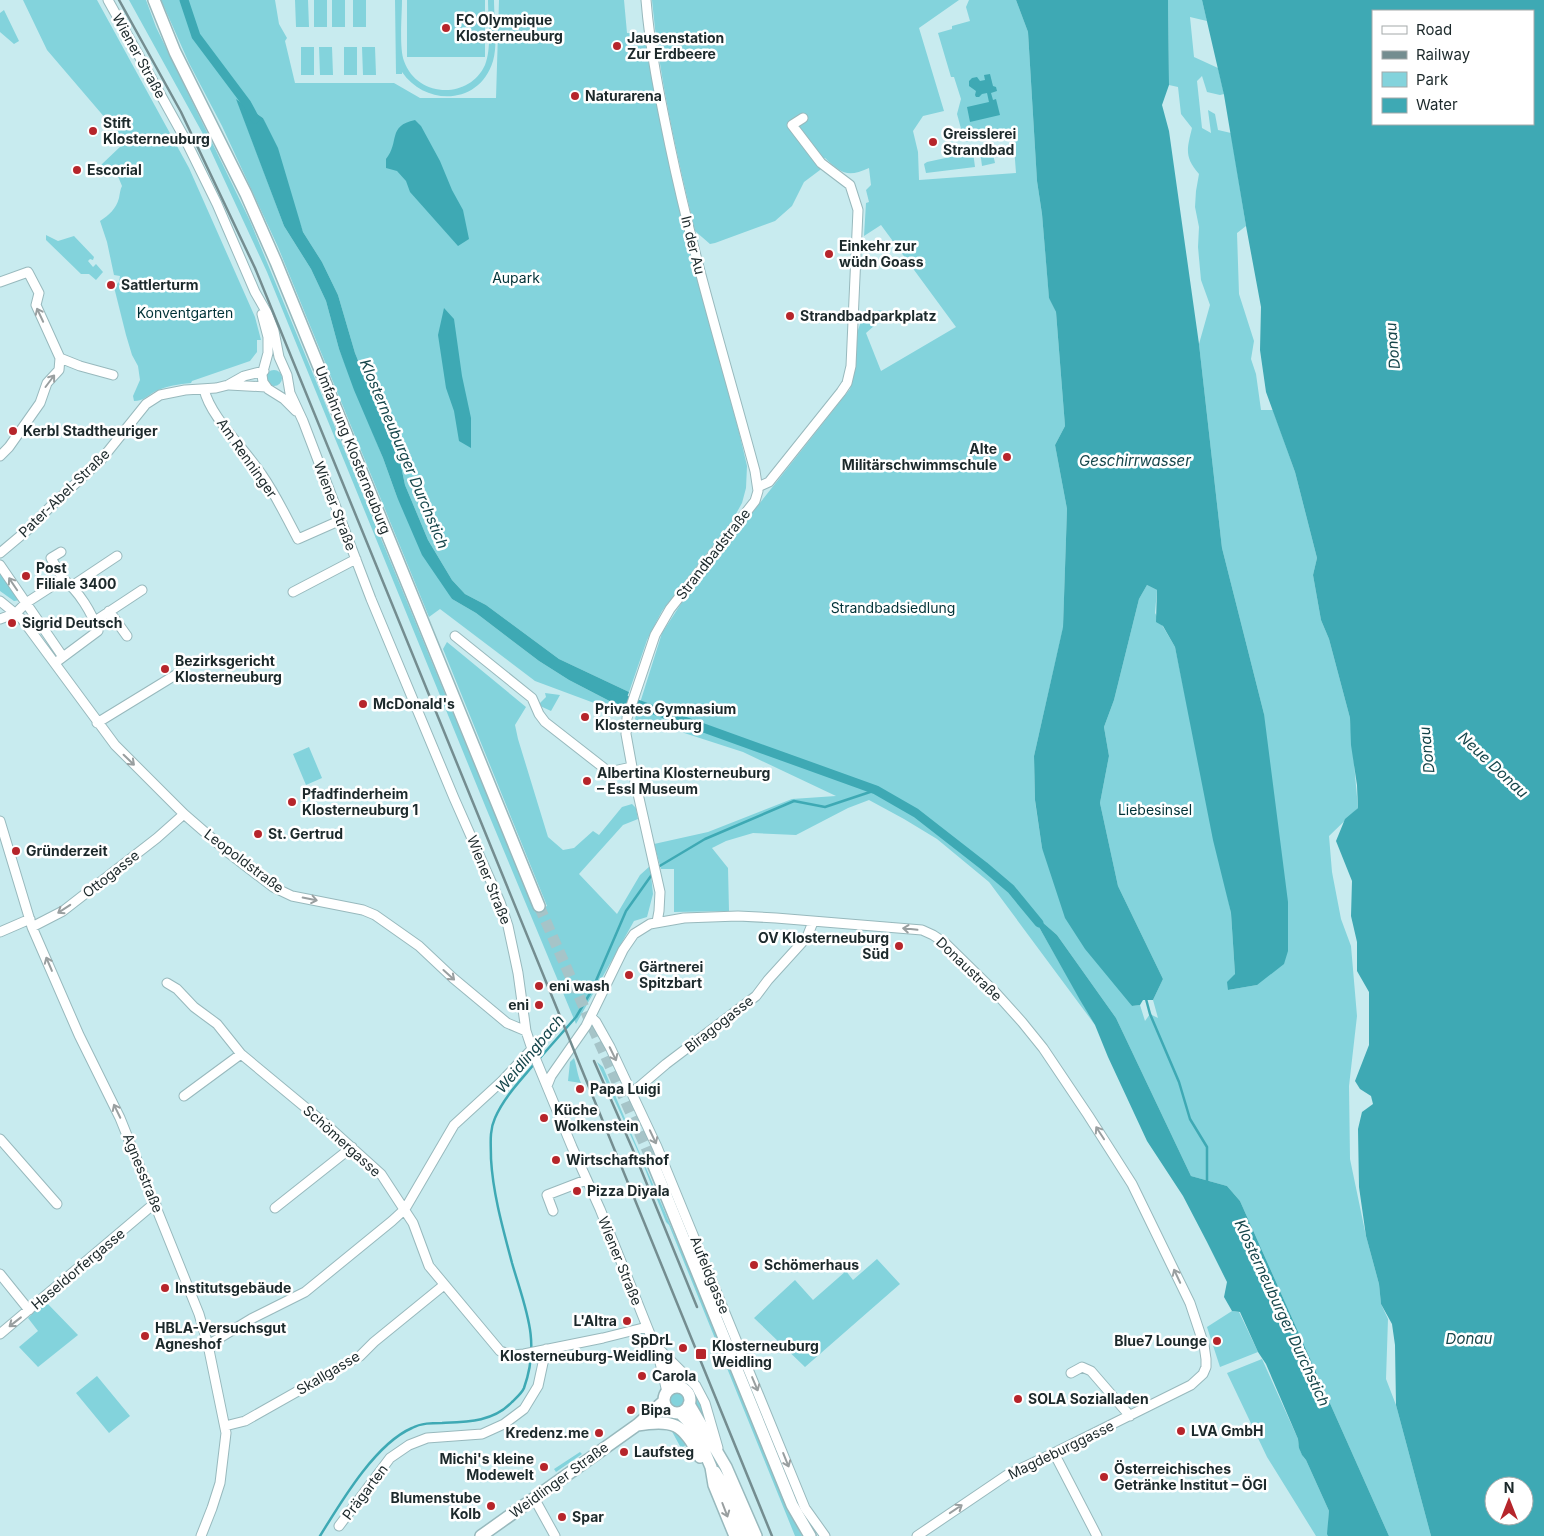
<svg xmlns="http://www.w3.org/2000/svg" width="1544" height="1536" font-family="Inter,sans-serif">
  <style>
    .green { fill: #83d3dc }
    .water { fill: #3ea9b4; fill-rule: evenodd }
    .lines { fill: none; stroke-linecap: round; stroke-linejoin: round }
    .stream { stroke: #3ea9b4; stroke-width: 2.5 }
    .canal { stroke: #3ea9b4; stroke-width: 9 }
    .major-tunnel { stroke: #a6c4c8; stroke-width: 11; stroke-dasharray: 11 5.5; stroke-linecap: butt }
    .minor-casing { stroke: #98b9bd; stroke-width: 11 }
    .major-casing { stroke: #98b9bd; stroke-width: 14 }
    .minor { stroke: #fff; stroke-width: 9 }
    .major { stroke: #fff; stroke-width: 11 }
    .rail { stroke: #748d90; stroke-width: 2.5 }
    .oneway { stroke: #999fa0 }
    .poi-dot { fill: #b6252b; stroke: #fff; stroke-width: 2 }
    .labels { text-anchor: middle; stroke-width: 5; stroke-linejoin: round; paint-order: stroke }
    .poi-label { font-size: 14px; font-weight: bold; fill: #1c292b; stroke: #fff; text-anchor: start }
    .street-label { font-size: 14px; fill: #1c292b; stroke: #fff }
    .park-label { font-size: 14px; fill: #003237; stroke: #fff }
    .water-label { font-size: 15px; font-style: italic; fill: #16464b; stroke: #fff }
  </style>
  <rect width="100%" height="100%" fill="#c8ebef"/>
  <path class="green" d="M23 0H97L189 168 255 317 261 340H257V352L250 361 192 381 191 383C179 384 167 386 156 391 148 395 144 401 134 401L133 396 140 380 138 366 132 355 126 335 114 287 119 282 120 276 114 275 107 242 100 221C109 215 116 209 119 198 120 193 120 190 122 186L117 174 101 165 122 145 124 140 47 50Z
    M129 0H146L156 27 250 221 535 912 547 906 443 649 447 642 526 707 515 725 518 739 548 837 563 850 574 848 593 831 599 835 622 807 632 804 636 808 638 819 623 825 579 874 617 914 640 875 650 866 653 894 647 917 634 921 576 1024 486 808 267 272 203 134Z
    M161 0H275L279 24 287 38 285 41 295 83H394L420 98H496L499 0H624L627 33 647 34 700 287 739 432 747 466 746 488 742 503 732 521 662 611 647 640 629 692 559 659 486 605 465 594 452 580 428 540 405 485 401 466 406 454 374 400 355 353 338 295 322 262 303 232 263 118 237 100 284 226 311 269 326 301 339 349 383 458 397 497 452 599 476 613 539 661 569 680 623 708 621 713 535 681 440 609 429 617 278 247 222 126 189 63Z
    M295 0H308L309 27H296Z
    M314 0H327V27H314Z
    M332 0H345V27H332Z
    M353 0H366V27H353Z
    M395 0H402C402 16 399 47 404 61 417 98 469 100 485 65 492 48 488 19 488 0H494C494 18 498 44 493 61 480 105 426 107 402 72V74H396Z
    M407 0H485V57H407Z
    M652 0H959L919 28 944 111 923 116 913 131 918 152 919 180 1016 173 1013 133 967 142 963 136 957 114 961 99 954 77H951L938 33 952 29V26L970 21 966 7 969 0H1016L1028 32 1037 181 1042 214 1049 297 1056 312 1065 426 1055 445 1067 509 1063 628 1034 756 1035 801 1042 848 1132 1006 1140 1005 1145 1021 1150 1014 1158 1018 1153 1000 1163 979 1118 886 1100 803 1109 756 1104 727 1114 700 1139 599 1147 585 1157 590 1155 613 1175 647 1231 913 1235 974 1228 990 1257 985 1264 714 1222 548 1199 344 1210 305 1201 280 1198 247 1199 227 1195 207 1196 191 1199 174C1184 157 1187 149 1192 128L1181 114 1178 87 1169 85 1168 0H1202L1207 21 1190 17 1194 57 1218 68 1224 94 1220 95 1207 92 1202 76 1197 81 1202 128 1211 133 1208 110 1215 114 1218 130 1231 133 1246 226 1237 233 1239 294 1254 341 1251 359 1256 374 1261 410H1273L1295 472 1317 558 1313 575 1321 620 1329 639 1350 718 1358 808 1329 836 1332 872 1341 919 1351 946 1357 1016 1349 1086 1350 1159 1366 1236 1379 1284 1381 1304 1388 1319 1386 1379 1396 1405 1431 1536H1389L1240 1201 1227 1186 1191 1176 1116 1018 1057 935 1034 915 1039 927 1095 1025 989 882 937 839 904 819 869 800 848 808 796 835 753 833 726 841 712 848 728 868 729 911 674 912V869H661L654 844 708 832 792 799 836 796 743 752 644 720 634 722 662 633 684 599 850 389 855 362 858 330 865 310 891 311 866 333 881 371 956 327 881 225 864 236 866 203 869 202 866 190 871 185 869 168C847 178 841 173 825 158L819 163 822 168 820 170 804 182 792 206 775 221 715 243 710 244 695 231C677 155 659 78 652 0Z
    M4 10 19 41 14 44 0 32V13Z
    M301 47H314V75H301Z
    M319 47H332L333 75H320Z
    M344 47H357V75H344Z
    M362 47H375L376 75H363Z
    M992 149 995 163 982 166 980 151Z
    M973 152 975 167 926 173 924 164 927 162Z
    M46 235 58 241 74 236 94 257 93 260 90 259 88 261 93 267 96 264 103 272 96 280 89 274H81L46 240Z
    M266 378a8 8 0 1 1 16 0a8 8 0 1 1-16 0Z
    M0 570 20 600 14 601 0 591Z
    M545 693 560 695 551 711 538 705 546 697Z
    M309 747 322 778 306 785 293 754Z
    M574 1058C577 1067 577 1074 581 1083L568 1081 570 1062Z
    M597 1062 603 1067 693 1278 783 1499 802 1536H795L669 1225 666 1222 639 1154Z
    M877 1259 900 1284 805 1367 754 1318 795 1280 813 1300 846 1271 853 1280Z
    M45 1301 78 1335 38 1367 19 1347 38 1331 28 1318Z
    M1232 1311 1239 1312 1258 1352 1220 1367 1207 1327Z
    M1262 1359 1298 1439C1299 1447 1300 1453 1306 1460L1329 1511 1328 1536H1316L1267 1457 1227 1373Z
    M679 1373C697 1390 701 1402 708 1425L696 1409 695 1395 693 1390 676 1375Z
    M97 1376 130 1416 109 1433 76 1393Z
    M669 1400a8 8 0 1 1 16 0a8 8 0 1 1-16 0Z
    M669 1426 680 1432 693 1452 690 1453 686 1445 681 1448Z
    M580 1452 582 1454 556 1472 554 1469Z"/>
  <path class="water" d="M1016 0H1168L1169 85 1162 105 1169 131 1199 344 1222 548 1264 714 1288 902V951L1284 964 1257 985 1228 990 1227 982 1235 974 1231 913 1213 840 1175 647 1163 626 1156 622 1157 590 1147 585 1139 599 1114 700 1104 727 1109 756 1100 803 1118 886 1163 979 1153 1000H1143L1140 1005 1132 1006 1085 949 1065 918 1042 848 1035 800 1034 756 1063 627 1067 509 1055 445 1065 426 1056 312 1049 298 1042 214 1037 181 1028 32Z
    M1202 0H1544V1536H1431L1396 1405 1395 1345 1392 1324 1381 1304 1379 1284 1366 1236 1359 1187 1358 1129 1362 1112 1373 1104 1371 1096 1360 1089 1355 1081 1369 1045V992L1357 971V942L1351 916 1352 881 1336 841 1345 819 1358 808 1357 785 1351 745 1350 718 1329 639 1321 620 1313 575 1317 558 1295 472 1266 392 1260 350 1261 307 1246 226 1224 95ZM1373 11H1533V124H1373ZM1494 1486H1524V1516H1494Z
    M990 74 993 86 996 87 997 91 991 93 993 100 996 99 1000 115 970 122 967 107 989 102 987 93 982 94 979 97H976L975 95 976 91 969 86V81L972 78 977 77 980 81 985 80 984 75Z
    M236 99 263 118 278 148 303 232 322 262 338 295 355 353 374 400 406 454 401 466 405 485 428 540 452 580 465 594 486 605 559 659 629 692 623 708 569 680 539 661 476 613 452 599 422 555 397 497 383 458 354 390 339 349 326 301 311 269 284 226Z
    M415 120 421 126 440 161 452 190 463 210 469 239 458 246 410 192 406 181 397 171 386 168V159C400 142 387 126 415 120Z
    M444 308 454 319 462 376 471 418V448L459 441 454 411 446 388 438 335Z
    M1033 914 1057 935 1116 1018 1191 1176 1227 1186 1240 1201 1389 1536H1328L1327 1534 1329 1511 1306 1460 1302 1455 1299 1448 1298 1439 1266 1364 1258 1352 1240 1312 1232 1311 1224 1297 1227 1282 1207 1242 1183 1196 1147 1141 1108 1057 1095 1025 1080 1000 1039 927Z"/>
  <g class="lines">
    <path class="stream" d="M658 867 705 839 794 801 825 807 876 790
      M1146 999 1150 1014 1179 1082 1190 1119 1207 1147V1182
      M539 1059 576 1017 592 990 626 911 653 873
      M320 1536C341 1502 375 1444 412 1428 421 1423 432 1423 442 1423 467 1422 493 1422 512 1402 516 1398 522 1393 524 1388 541 1341 525 1308 512 1263 503 1229 493 1194 491 1159 491 1145 489 1131 495 1118 504 1097 521 1080 535 1063"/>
    <path class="canal" d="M184 0 196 36 247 104 255 119
      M615 696 876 790 916 813 984 866 1011 889 1039 923"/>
    <path class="major-tunnel" d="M539 906 652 1161"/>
    <g class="minor-casing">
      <path id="minor" d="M108 0 184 137 217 204 255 292 267 313 274 331 279 357 287 375 290 393 303 421 371 599 454 798 500 902 508 926 518 973 526 1031 534 1055 572 1147 600 1209 658 1354 667 1392
        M646 0C650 50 660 98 670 146 693 256 726 363 755 471L758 491 755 501 670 609 655 635 627 718 626 734 632 767 660 892 659 911 657 922
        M0 282 28 272 39 293 36 305 60 358 80 366 113 375
        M262 314 268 337V353L262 375 263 382 268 389 284 399 296 411
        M229 385 266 387
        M204 389C210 417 246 450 262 475 276 495 286 517 298 539L341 520
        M0 456 9 447 40 403 47 383 59 370 60 358
        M758 487 769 482 841 392 847 383 851 366 858 210 850 185 821 163 792 125 803 118
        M61 552 51 558 63 579
        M0 553 31 527 50 507 101 460 146 404 160 395 185 390 216 388 228 385 244 376 264 371
        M0 565 63 657 59 660
        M72 586 117 556
        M293 592 356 559
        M0 601 22 619 115 745 184 814 230 854 273 887 292 896 363 910 375 915 419 946 453 978 507 1023 526 1031
        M109 611 127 636
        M0 619 16 613 26 603 63 579C79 591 92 613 98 631L63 657
        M95 621 142 590
        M455 636 532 698 539 714 545 722 609 772 632 767
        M97 723 177 674
        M0 821 32 927 79 1035 120 1118 199 1314 208 1345 226 1433 220 1483 212 1508 201 1536
        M32 927 63 911 157 838 184 814
        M0 932 30 919
        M167 983 177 989 194 1007 217 1024 241 1054 329 1127 381 1174 413 1223 429 1266 500 1351 513 1355 524 1354 603 1338 647 1327
        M591 1017 596 1022 610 1047 657 1147 805 1508 825 1536
        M547 1086 551 1076 586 1026 623 950 634 934 650 924 684 918 738 916 776 918 922 930 933 935 945 943 995 992 1022 1022 1043 1048 1088 1115 1132 1184 1190 1303 1204 1345 1206 1359V1367L1203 1374 1191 1385 1054 1453 1007 1475 917 1536
        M632 1093 666 1064 756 996 768 980 807 937 813 922
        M184 1096 241 1054
        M0 1139 57 1204
        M275 1208 352 1147
        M553 1211 547 1195 586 1180
        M0 1274 29 1310
        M0 1334 149 1208 156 1205
        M208 1345 251 1319 305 1292 392 1221 405 1209 454 1125 502 1081 532 1049
        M657 1347 696 1386 705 1403 718 1448
        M662 1361 679 1387
        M1071 1373 1082 1367 1091 1371 1130 1416
        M225 1426 245 1421 360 1356 374 1342 444 1285
        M1054 1453 1097 1536
        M534 1498 555 1536
        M339 1526 390 1458 409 1445 427 1438 482 1434 504 1424 524 1409 538 1386 546 1349"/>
    </g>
    <g class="major-casing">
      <path id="major" d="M154 0 175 52 246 194 276 262 539 906
        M652 1161 792 1505 810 1536
        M664 1400a13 13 0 1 1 26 0a13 13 0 1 1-26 0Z
        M689 1404 726 1467 756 1536
        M680 1413 692 1425 697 1434 711 1467 714 1485 735 1536
        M637 1425C673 1419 683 1423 700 1457
        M715 1472C728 1492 738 1513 746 1536
        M481 1536 637 1425 664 1401"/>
    </g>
    <use href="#minor" class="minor"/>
    <use href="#major" class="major"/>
    <path class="rail" d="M119 0 181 112 255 268 772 1536
      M594 1061 633 1150 697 1307"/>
  </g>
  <defs><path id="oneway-shaft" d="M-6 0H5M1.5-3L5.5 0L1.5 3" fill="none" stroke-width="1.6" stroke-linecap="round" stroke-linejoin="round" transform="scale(1.25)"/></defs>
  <g class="oneway">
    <use href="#oneway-shaft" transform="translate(40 315) rotate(-115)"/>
    <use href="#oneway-shaft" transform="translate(50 381) rotate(-53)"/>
    <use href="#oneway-shaft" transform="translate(13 584) rotate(-124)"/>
    <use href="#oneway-shaft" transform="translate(129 760) rotate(44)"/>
    <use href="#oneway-shaft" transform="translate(310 899) rotate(11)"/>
    <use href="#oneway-shaft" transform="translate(64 909) rotate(147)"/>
    <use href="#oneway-shaft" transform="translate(910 929) rotate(-174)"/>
    <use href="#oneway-shaft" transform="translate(49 964) rotate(-113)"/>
    <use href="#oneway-shaft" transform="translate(449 975) rotate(42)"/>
    <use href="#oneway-shaft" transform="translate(613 1054) rotate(64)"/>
    <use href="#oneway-shaft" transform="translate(117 1111) rotate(-116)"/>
    <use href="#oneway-shaft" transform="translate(1100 1133) rotate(-123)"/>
    <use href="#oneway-shaft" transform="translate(653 1137) rotate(65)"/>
    <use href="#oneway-shaft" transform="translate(1177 1276) rotate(-115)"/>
    <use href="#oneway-shaft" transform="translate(15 1322) rotate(142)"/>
    <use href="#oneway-shaft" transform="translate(755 1384) rotate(67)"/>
    <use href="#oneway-shaft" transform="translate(786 1460) rotate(68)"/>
    <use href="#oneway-shaft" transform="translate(956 1509) rotate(-34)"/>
    <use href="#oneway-shaft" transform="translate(725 1510) rotate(69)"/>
  </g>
  <g class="poi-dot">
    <circle cx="446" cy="28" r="5"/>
    <circle cx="617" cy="46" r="5"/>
    <circle cx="575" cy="96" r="5"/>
    <circle cx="93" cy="131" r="5"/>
    <circle cx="933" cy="142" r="5"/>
    <circle cx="77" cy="170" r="5"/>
    <circle cx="829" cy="254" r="5"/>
    <circle cx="111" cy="285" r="5"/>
    <circle cx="790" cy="316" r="5"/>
    <circle cx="13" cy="431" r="5"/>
    <circle cx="1007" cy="457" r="5"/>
    <circle cx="26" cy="576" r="5"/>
    <circle cx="12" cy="623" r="5"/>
    <circle cx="165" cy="669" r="5"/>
    <circle cx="363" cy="704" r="5"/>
    <circle cx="585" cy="717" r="5"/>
    <circle cx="587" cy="781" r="5"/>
    <circle cx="292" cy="802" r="5"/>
    <circle cx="258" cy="834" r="5"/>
    <circle cx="16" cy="851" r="5"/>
    <circle cx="899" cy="946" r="5"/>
    <circle cx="629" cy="975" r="5"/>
    <circle cx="539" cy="986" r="5"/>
    <circle cx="539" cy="1005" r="5"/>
    <circle cx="580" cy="1089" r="5"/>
    <circle cx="544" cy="1118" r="5"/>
    <circle cx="556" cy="1160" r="5"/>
    <circle cx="577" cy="1191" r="5"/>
    <circle cx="754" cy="1265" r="5"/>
    <circle cx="165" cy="1288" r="5"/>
    <circle cx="627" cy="1321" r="5"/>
    <circle cx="145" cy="1336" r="5"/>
    <circle cx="1217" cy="1341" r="5"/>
    <circle cx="683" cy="1348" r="5"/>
    <rect x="695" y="1348" width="12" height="12" rx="2.5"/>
    <circle cx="642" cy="1376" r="5"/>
    <circle cx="1018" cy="1399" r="5"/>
    <circle cx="631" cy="1410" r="5"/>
    <circle cx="1181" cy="1431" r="5"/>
    <circle cx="599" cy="1433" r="5"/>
    <circle cx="624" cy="1452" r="5"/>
    <circle cx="544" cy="1467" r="5"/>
    <circle cx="1104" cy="1477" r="5"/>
    <circle cx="491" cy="1506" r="5"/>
    <circle cx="562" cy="1517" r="5"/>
  </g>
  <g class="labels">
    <g class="poi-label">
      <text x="456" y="25">FC Olympique<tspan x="456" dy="16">Klosterneuburg</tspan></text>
      <text x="627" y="43">Jausenstation<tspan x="627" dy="16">Zur Erdbeere</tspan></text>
      <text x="585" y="101">Naturarena</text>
      <text x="103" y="128">Stift<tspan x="103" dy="16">Klosterneuburg</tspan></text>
      <text x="943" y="139">Greisslerei<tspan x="943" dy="16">Strandbad</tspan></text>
      <text x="87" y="175">Escorial</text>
      <text x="839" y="251">Einkehr zur<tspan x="839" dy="16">wüdn Goass</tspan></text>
      <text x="121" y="290">Sattlerturm</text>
      <text x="800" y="321">Strandbadparkplatz</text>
      <text x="23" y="436">Kerbl Stadtheuriger</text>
      <text x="997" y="454" text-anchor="end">Alte<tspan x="997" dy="16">Militärschwimmschule</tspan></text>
      <text x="36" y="573">Post<tspan x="36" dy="16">Filiale 3400</tspan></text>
      <text x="22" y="628">Sigrid Deutsch</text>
      <text x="175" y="666">Bezirksgericht<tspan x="175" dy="16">Klosterneuburg</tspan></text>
      <text x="373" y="709">McDonald's</text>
      <text x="595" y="714">Privates Gymnasium<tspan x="595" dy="16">Klosterneuburg</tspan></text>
      <text x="597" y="778">Albertina Klosterneuburg<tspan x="597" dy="16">– Essl Museum</tspan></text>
      <text x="302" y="799">Pfadfinderheim<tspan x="302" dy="16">Klosterneuburg 1</tspan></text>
      <text x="268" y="839">St. Gertrud</text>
      <text x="26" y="856">Gründerzeit</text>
      <text x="889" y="943" text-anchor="end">OV Klosterneuburg<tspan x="889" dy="16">Süd</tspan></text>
      <text x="639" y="972">Gärtnerei<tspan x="639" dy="16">Spitzbart</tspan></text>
      <text x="549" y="991">eni wash</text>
      <text x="529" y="1010" text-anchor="end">eni</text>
      <text x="590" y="1094">Papa Luigi</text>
      <text x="554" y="1115">Küche<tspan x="554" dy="16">Wolkenstein</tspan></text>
      <text x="566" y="1165">Wirtschaftshof</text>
      <text x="587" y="1196">Pizza Diyala</text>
      <text x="764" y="1270">Schömerhaus</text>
      <text x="175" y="1293">Institutsgebäude</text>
      <text x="617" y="1326" text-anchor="end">L'Altra</text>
      <text x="155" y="1333">HBLA-Versuchsgut<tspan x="155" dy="16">Agneshof</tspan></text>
      <text x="673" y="1345" text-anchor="end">SpDrL<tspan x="673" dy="16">Klosterneuburg-Weidling</tspan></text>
      <text x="1207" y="1346" text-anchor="end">Blue7 Lounge</text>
      <text x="712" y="1351">Klosterneuburg<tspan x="712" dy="16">Weidling</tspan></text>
      <text x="652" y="1381">Carola</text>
      <text x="1028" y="1404">SOLA Sozialladen</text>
      <text x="641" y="1415">Bipa</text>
      <text x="1191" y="1436">LVA GmbH</text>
      <text x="589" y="1438" text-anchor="end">Kredenz.me</text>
      <text x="634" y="1457">Laufsteg</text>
      <text x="534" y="1464" text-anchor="end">Michi's kleine<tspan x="534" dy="16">Modewelt</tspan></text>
      <text x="1114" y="1474">Österreichisches<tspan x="1114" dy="16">Getränke Institut – ÖGI</tspan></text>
      <text x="481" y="1503" text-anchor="end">Blumenstube<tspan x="481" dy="16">Kolb</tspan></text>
      <text x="572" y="1522">Spar</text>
    </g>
    <g class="street-label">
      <text transform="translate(139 56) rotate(61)" y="5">Wiener Straße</text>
      <text transform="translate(693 245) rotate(76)" y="5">In der Au</text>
      <text transform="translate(353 450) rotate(68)" y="5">Umfahrung Klosterneuburg</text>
      <text transform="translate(247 458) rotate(55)" y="5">Am Renninger</text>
      <text transform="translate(64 493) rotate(-44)" y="5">Pater-Abel-Straße</text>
      <text transform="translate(335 506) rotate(69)" y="5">Wiener Straße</text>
      <text transform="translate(713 554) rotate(-52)" y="5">Strandbadstraße</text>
      <text transform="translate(244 861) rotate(37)" y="5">Leopoldstraße</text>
      <text transform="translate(111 874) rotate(-38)" y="5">Ottogasse</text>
      <text transform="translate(489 880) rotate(68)" y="5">Wiener Straße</text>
      <text transform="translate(969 969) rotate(44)" y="5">Donaustraße</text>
      <text transform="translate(719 1024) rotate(-38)" y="5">Biragogasse</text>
      <text transform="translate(342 1141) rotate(42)" y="5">Schömergasse</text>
      <text transform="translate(143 1173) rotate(68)" y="5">Agnesstraße</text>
      <text transform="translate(620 1261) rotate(68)" y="5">Wiener Straße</text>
      <text transform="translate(78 1269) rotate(-40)" y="5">Haseldorfergasse</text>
      <text transform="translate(710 1275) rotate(68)" y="5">Aufeldgasse</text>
      <text transform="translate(328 1373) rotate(-31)" y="5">Skallgasse</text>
      <text transform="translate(1061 1450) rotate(-26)" y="5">Magdeburggasse</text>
      <text transform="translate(559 1480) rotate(-36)" y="5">Weidlinger Straße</text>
      <text transform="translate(365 1492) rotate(-53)" y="5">Prägarten</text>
    </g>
    <g class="park-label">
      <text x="516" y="283">Aupark</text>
      <text x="185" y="318">Konventgarten</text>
      <text x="893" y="613">Strandbadsiedlung</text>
      <text x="1155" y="815">Liebesinsel</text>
    </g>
    <g class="water-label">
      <text transform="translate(1393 346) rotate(-95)" y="5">Donau</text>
      <text transform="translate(404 454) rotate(67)" y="5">Klosterneuburger Durchstich</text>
      <text x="1135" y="466">Geschirrwasser</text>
      <text transform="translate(1427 750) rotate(-96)" y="5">Donau</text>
      <text transform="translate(1493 765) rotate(43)" y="5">Neue Donau</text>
      <text transform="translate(530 1054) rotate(-50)" y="5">Weidlingbach</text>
      <text transform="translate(1282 1313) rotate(65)" y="5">Klosterneuburger Durchstich</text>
      <text x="1469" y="1344">Donau</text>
    </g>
  </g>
  <rect x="1372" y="10" width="162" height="115" fill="#ffffff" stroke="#a4a9aa"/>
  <rect x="1382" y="26" width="25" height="8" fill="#ffffff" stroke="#a4a9aa"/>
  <text x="1416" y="35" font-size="15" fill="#1c292b">Road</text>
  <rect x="1382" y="51" width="25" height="8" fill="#748d90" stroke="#a4a9aa"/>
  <text x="1416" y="60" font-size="15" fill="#1c292b">Railway</text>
  <rect x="1382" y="72" width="25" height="15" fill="#83d3dc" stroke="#a4a9aa"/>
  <text x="1416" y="85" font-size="15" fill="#1c292b">Park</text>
  <rect x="1382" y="98" width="25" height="15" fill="#3ea9b4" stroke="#a4a9aa"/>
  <text x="1416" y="110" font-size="15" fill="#1c292b">Water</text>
  <g transform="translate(1509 1501)"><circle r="24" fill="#ffffff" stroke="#a4a9aa"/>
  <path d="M0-4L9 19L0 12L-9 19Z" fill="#b6252b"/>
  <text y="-8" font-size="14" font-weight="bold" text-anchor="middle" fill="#1c292b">N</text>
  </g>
</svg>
